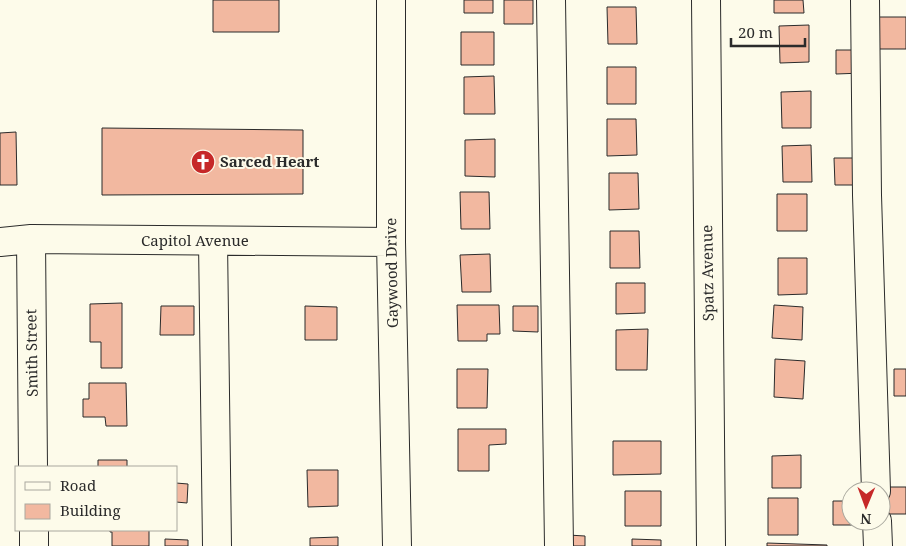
<svg xmlns="http://www.w3.org/2000/svg" width="906" height="546" font-family="'Noto Serif',serif">
  <style>
    .building { fill: #f2b8a0; stroke: #2b2b2b }
    .lines { fill: none; stroke-linecap: round; stroke-linejoin: round }
    .minor-casing { stroke: #2b2b2b; stroke-width: 30 }
    .minor { stroke: #fdfbea; stroke-width: 28 }
    .labels { text-anchor: middle; stroke-width: 4; stroke-linejoin: round; paint-order: stroke }
    .poi-label { font-size: 15px; font-weight: bold; fill: #2b2b2b; stroke: #fdfbea; text-anchor: start }
    .street-label { font-size: 15px; fill: #2b2b2b; stroke: #fdfbea }
  </style>
  <rect width="100%" height="100%" fill="#fdfbea"/>
  <path class="building" d="M213 0H279V32H213Z
    M464 0H493V13H464Z
    M504 0H533V24H504Z
    M774 0H803L804 13H774Z
    M607 7H636L637 44H608Z
    M879 17H906V49H879Z
    M809 25V62L780 63 779 26Z
    M461 32H494V65H461Z
    M836 50H863V73L836 74Z
    M607 67H636V104H607Z
    M494 76 495 114H464V77Z
    M811 91V128H782L781 92Z
    M607 119H636L637 155 607 156Z
    M102 128 303 130V194L102 195Z
    M16 132 17 185H0V133Z
    M495 139V177L465 176V140Z
    M811 145 812 182H783L782 146Z
    M834 158H863V185H835Z
    M609 173H638L639 209 609 210Z
    M460 192H489L490 229H461Z
    M777 194H807V231H777Z
    M610 231H639L640 268H610Z
    M490 254 491 292H462L460 255Z
    M778 258H807V294L778 295Z
    M616 283H645V313L616 314Z
    M122 303V368H101V342H90V304Z
    M457 305H499L500 334H487V341H458Z
    M774 305 803 307 802 340 772 338Z
    M161 306H194V335H160Z
    M305 306 337 307V340H305Z
    M513 306H538V332L513 331Z
    M648 329 647 370H616V330Z
    M775 359 805 361 803 399 774 397Z
    M457 369H488L487 408H457Z
    M894 369H906V396H894Z
    M89 383H126L127 426H106L105 417H83V399H89Z
    M458 429H506V444L489 445V471H458Z
    M613 441H661V474L613 475Z
    M801 455V488H772V456Z
    M98 460H127V467H98Z
    M307 470H338V506L308 507Z
    M176 483 188 484 187 503 176 502Z
    M887 487H906V514H887Z
    M625 491H661V526H625Z
    M768 498H798V535H768Z
    M833 501H851V521H858V525H833Z
    M110 530H149V546H112V532H110Z
    M568 535 585 536V546H569Z
    M338 537V546H310V538Z
    M165 539 188 540V546H165Z
    M632 539 661 540V546H632Z
    M767 543 827 545V546H767Z"/>
  <g class="lines">
    <g class="minor-casing">
      <path id="minor" d="M391 0V242L397 546
        M551 0 559 546
        M706 0 711 546
        M865 0 867 195 876 491
        M31 239 33 467
        M213 241 217 546
        M0 242 31 239 391 242
        M877 521 878 546
        M34 530V546"/>
    </g>
    <use href="#minor" class="minor"/>
  </g>
  <defs>
    <g id="church-disc" transform="scale(1.25)"><circle r="9.5" fill="#c62828" stroke="#fdfbea"/><path d="M-1.2-6h2.4v3.5h3.3v2.4h-3.3V6h-2.4V-.1h-3.3v-2.4h3.3Z" fill="#fff"/></g>
  </defs>
  <g fill-rule="evenodd">
    <use href="#church-disc" x="203" y="162"/>
  </g>
  <g class="labels">
    <g class="poi-label">
      <text x="220" y="167">Sarced Heart</text>
    </g>
    <g class="street-label">
      <text x="195" y="246">Capitol Avenue</text>
      <text transform="translate(392 273) rotate(-91)" y="5">Gaywood Drive</text>
      <text transform="translate(708 273) rotate(-91)" y="5">Spatz Avenue</text>
      <text transform="translate(32 353) rotate(-91)" y="5">Smith Street</text>
    </g>
  </g>
  <rect x="15" y="466" width="162" height="65" fill="#fdfbea" stroke="#a9a89e"/>
  <rect x="25" y="482" width="25" height="8" fill="#fdfbea" stroke="#a9a89e"/>
  <text x="60" y="491" font-size="15" fill="#2b2b2b">Road</text>
  <rect x="25" y="504" width="25" height="15" fill="#f2b8a0" stroke="#a9a89e"/>
  <text x="60" y="516" font-size="15" fill="#2b2b2b">Building</text>
  <g transform="translate(866 506) rotate(181)"><circle r="24" fill="#fdfbea" stroke="#a9a89e"/>
  <path d="M0-4L9 19L0 12L-9 19Z" fill="#c62828"/>
  <text y="-8" font-size="14" font-weight="bold" text-anchor="middle" fill="#2b2b2b">N</text>
  </g>
  <path d="M731 38v8h74v-8" fill="none" stroke="#2b2b2b" stroke-width="2.5"/>
  <text x="738" y="38" font-size="15" fill="#2b2b2b" stroke="#fdfbea" stroke-width="4" paint-order="stroke">20 m</text>
</svg>
